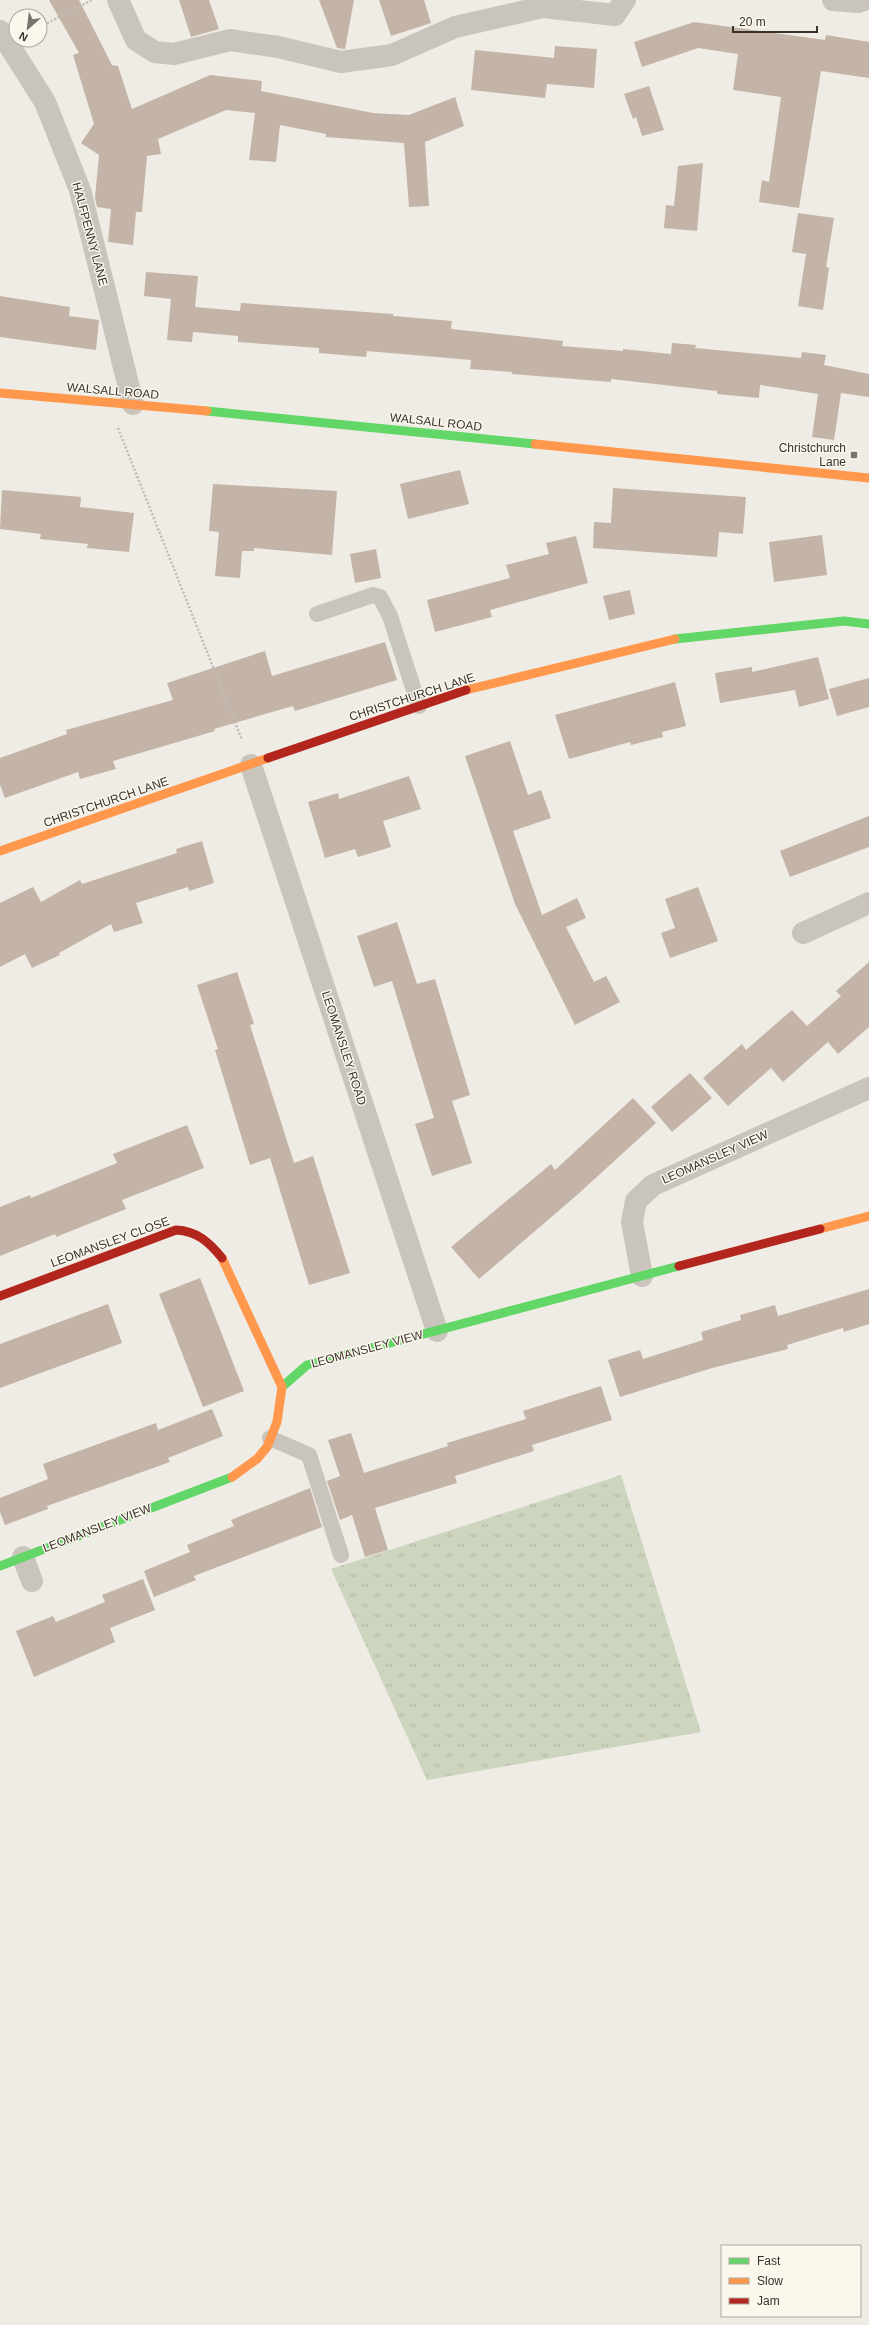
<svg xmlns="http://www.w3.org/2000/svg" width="869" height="2325" font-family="Arial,sans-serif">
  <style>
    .grass { fill: url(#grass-tufts) }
    .building { fill: #c3b4a7 }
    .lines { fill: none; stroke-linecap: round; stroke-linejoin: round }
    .path { stroke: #c1bdb6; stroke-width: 2.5; stroke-dasharray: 2 2; stroke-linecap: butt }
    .lane { stroke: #c9c5bd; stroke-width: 16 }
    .street { stroke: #c9c5bd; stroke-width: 22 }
    .fast { stroke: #63d668; stroke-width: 9 }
    .slow { stroke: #ff974d; stroke-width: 9 }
    .jam { stroke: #b3261e; stroke-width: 9 }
    .poi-dot { fill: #79746c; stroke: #fbf7ed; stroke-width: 1.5 }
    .labels { text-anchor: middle; stroke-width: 3; stroke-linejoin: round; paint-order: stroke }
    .street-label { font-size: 12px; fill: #3a332b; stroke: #fbf7ed }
    .poi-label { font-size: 12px; fill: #3a332b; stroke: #fbf7ed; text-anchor: end }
  </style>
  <defs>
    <pattern id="grass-tufts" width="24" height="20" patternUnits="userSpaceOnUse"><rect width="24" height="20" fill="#cdd5bf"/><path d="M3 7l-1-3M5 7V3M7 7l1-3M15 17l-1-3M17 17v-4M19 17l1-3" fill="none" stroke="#b1b7a4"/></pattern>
  </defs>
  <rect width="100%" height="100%" fill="#efece5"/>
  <path class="grass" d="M621 1475 701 1732 427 1780 331 1569Z"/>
  <path class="building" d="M49 0H79L112 65 118 66 132 109 210 75 262 81 261 91 373 113 409 115 455 97 464 126 425 142 429 206 409 207 404 143 326 137V134L280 125 276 162 249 160 255 113 226 110 158 139 161 154 147 156 142 212H136L133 245 108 242 111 209 97 207 95 198 99 155 81 143 94 124 73 55 79 53Z
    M179 0H209L219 29 191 37Z
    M319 0H354L345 49 337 48Z
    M379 0H424L431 23 391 36Z
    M694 22 825 40 826 35 869 42V78L821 71 799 208 759 202 762 180 769 182 781 97 733 90 738 54 698 48 642 67 634 42Z
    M555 46 597 49 594 88 547 84 545 98 471 90 475 50 554 58Z
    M649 86 664 130 642 136 636 117 633 119 624 94Z
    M703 163 697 231 664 228 666 205 674 206 678 166Z
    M798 213 834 218 826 267 829 268 823 310 798 306 806 254 792 252Z
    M146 272 198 276 195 307 240 311 241 303 393 314V316L452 321 451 329 563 341 562 346 623 351V349L671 354 672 343 696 345 695 348 801 358 802 352 826 355 824 365 869 374V397L841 393 834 440 812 437 818 394 760 385 759 398 717 394V391L611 379V382L512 374V372L470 369 471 360 367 351 366 357 319 353V348L238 342V336L193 332 192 342 167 340 171 299 144 296Z
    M0 296 70 307 69 316 99 320 96 350 0 337Z
    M460 470 469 504 408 519 400 484Z
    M213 484 337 491 332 555 254 548V551H242L240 578 215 576 219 532 209 531Z
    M613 488 746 497 743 534 719 532 717 557 593 548 594 522 611 523Z
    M2 490 81 497 80 507 134 513 129 552 87 548 88 544 40 539 41 534 0 529Z
    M822 535 827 575 774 582 769 542Z
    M576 536 588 583 490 610 492 617 435 632 427 600 510 578 506 565 549 554 546 543Z
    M376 549 381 578 355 583 350 554Z
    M630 590 635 614 609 620 603 596Z
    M385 642 397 680 295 711 293 706 214 729 215 731 113 761 116 769 80 779 78 772 5 798 0 785V758L67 734 66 730 173 700 167 683 265 651 272 676Z
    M818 657 829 699 799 707 795 690 720 703 715 673 752 667V672Z
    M869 678V707L837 716 829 689Z
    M675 682 686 726 662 732 663 737 631 745 630 742 569 759 555 715Z
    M510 741 528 795 541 790 551 818 513 831 542 915 577 898 586 918 566 927 594 982 606 976 620 1002 575 1025 515 904 465 756Z
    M409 776 421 809 383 821 391 847 358 857 355 849 325 858 308 802 338 793 339 799Z
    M869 816V847L790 877 780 851Z
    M202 841 214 883 189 891 188 887 136 903 143 923 114 932 111 924 59 953 60 955 32 968 25 954 0 967V903L33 887 41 902 80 880 82 884 177 853 176 849Z
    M698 887 718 941 670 958 661 933 675 928 665 899Z
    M397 922 417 984 435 979 470 1095 452 1101 472 1163 432 1176 415 1124 434 1118 403 1017 392 981 374 987 357 936Z
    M869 962V1027L838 1054 828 1042 783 1082 771 1068 728 1106 703 1078 742 1044 746 1050 792 1010 807 1026 841 996 836 991Z
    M237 972 254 1024 250 1025 294 1163 313 1156 350 1273 309 1285 270 1158 250 1165 215 1050 218 1049 197 985Z
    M690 1073 712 1098 672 1132 651 1107Z
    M633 1098 656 1123 577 1195 479 1279 451 1247 551 1164 555 1170Z
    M187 1125 204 1168 122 1200 126 1209 56 1237 55 1234 0 1256V1207L30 1195 31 1198 117 1163 113 1154Z
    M200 1278 244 1391 203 1407 159 1294Z
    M869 1289V1324L844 1332 843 1328 787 1345 788 1349 712 1368 620 1397 608 1360 640 1350 643 1359 703 1340 701 1332 741 1320 740 1315 775 1305 778 1316Z
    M108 1304 122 1343 0 1388V1344Z
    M601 1386 612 1420 532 1445 534 1451 455 1476 457 1483 375 1508 388 1550 365 1557 352 1515 340 1520 327 1481 340 1476 328 1440 351 1433 364 1473 448 1446 447 1443 526 1419 523 1411Z
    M212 1409 223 1436 168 1458 170 1462 47 1506 48 1509 5 1525 0 1512V1498L48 1479 43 1464 156 1423 158 1430Z
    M310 1488 322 1527 194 1576 196 1580 154 1597 144 1571 190 1552 187 1545 234 1526 231 1520Z
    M143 1579 155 1610 110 1628 115 1642 34 1677 16 1631 53 1616 56 1622 105 1602 102 1595Z"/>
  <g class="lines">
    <path class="path" d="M40 27 92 0
      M118 428 242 740"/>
    <path class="lane" d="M317 614 373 595 380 597 390 616 419 706
      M270 1438 309 1455 341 1555"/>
    <path class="street" d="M118 0 136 40 155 52 174 54 230 40 278 47 341 62 392 55 455 27 543 7 615 15 625 0
      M833 0 858 2 864 0
      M0 31 45 102 80 190 133 404
      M251 765 437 1331
      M803 933 869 903
      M642 1276 632 1222 636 1201 653 1185 869 1088
      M23 1557 32 1581"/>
    <path class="fast" d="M207 411 535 444
      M675 639 844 621 869 624
      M282 1387 307 1365 679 1266
      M0 1566 232 1477"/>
    <path class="slow" d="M0 393 207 411
      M535 444 869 478
      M466 690 675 639
      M0 851 268 758
      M820 1229 869 1216
      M222 1258 282 1387 277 1422 267 1447 257 1459 232 1477"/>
    <path class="jam" d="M268 758 466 690
      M679 1266 820 1229
      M0 1296 176 1230C197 1231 209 1242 222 1258"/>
  </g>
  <rect class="poi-dot" x="850" y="451" width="8" height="8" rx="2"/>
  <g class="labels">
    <g class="street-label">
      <text transform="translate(90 234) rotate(75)" y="4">HALFPENNY LANE</text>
      <text transform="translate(113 391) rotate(5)" y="4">WALSALL ROAD</text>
      <text transform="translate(436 422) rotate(6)" y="4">WALSALL ROAD</text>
      <text transform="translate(412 697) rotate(-18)" y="4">CHRISTCHURCH LANE</text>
      <text transform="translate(106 802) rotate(-19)" y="4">CHRISTCHURCH LANE</text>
      <text transform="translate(344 1048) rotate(72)" y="4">LEOMANSLEY ROAD</text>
      <text transform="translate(715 1157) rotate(-24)" y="4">LEOMANSLEY VIEW</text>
      <text transform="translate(110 1242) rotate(-20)" y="4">LEOMANSLEY CLOSE</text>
      <text transform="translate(367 1349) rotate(-15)" y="4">LEOMANSLEY VIEW</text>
      <text transform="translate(97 1528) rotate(-21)" y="4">LEOMANSLEY VIEW</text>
    </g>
    <g class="poi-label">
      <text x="846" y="452">Christchurch<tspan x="846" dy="14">Lane</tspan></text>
    </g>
  </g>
  <rect x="721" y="2245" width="140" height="72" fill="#fbf7ed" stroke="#aea99f"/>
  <rect x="729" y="2258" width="20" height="6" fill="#63d668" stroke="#aea99f"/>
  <text x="757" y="2265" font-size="12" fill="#3a332b">Fast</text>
  <rect x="729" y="2278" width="20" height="6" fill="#ff974d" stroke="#aea99f"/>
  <text x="757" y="2285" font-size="12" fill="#3a332b">Slow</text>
  <rect x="729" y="2298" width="20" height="6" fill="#b3261e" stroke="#aea99f"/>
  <text x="757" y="2305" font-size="12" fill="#3a332b">Jam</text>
  <g transform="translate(28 28) rotate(208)"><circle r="19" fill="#fbf7ed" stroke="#aea99f"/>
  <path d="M0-3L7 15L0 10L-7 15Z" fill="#79746c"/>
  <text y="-6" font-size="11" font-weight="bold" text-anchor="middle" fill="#3a332b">N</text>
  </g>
  <path d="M733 26v6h84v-6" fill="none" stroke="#3a332b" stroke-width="2"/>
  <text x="739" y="26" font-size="12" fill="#3a332b" stroke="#fbf7ed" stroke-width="3" paint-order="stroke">20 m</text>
</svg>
